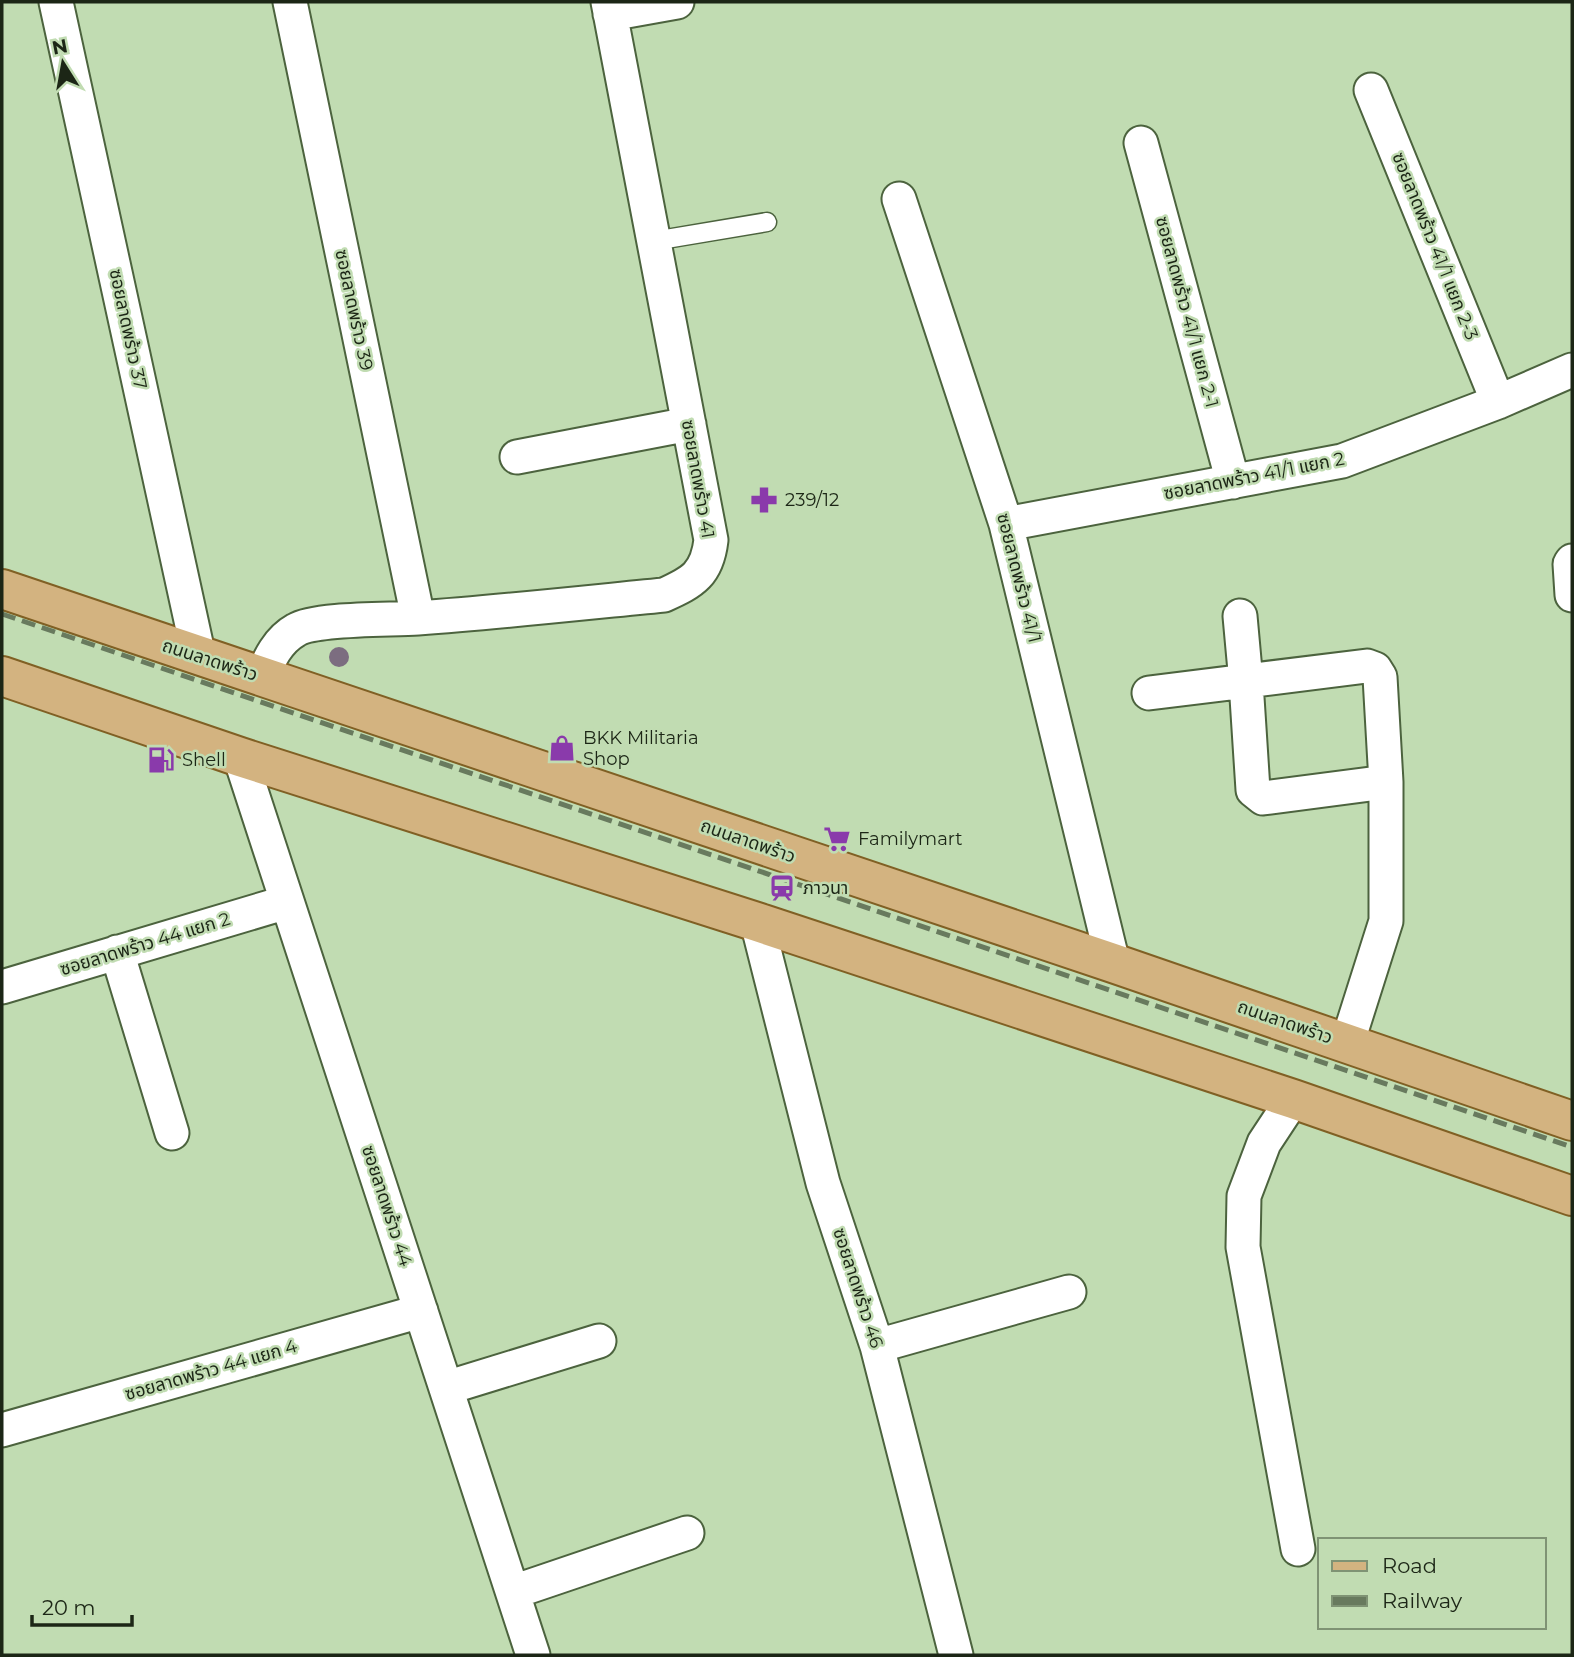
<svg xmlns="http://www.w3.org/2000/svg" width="1574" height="1657" font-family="Montserrat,'Noto Sans Thai',sans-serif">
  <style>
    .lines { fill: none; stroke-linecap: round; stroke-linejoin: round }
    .lane-casing { stroke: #4c633e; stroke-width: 21 }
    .street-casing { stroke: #4c633e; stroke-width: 37 }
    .primary-casing { stroke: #806024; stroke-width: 42 }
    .lane { stroke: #fff; stroke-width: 18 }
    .street { stroke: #fff; stroke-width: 33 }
    .primary { stroke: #d3b380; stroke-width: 38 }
    .rail { stroke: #687a5e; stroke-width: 5; stroke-dasharray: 14 7; stroke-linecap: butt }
    .tree { fill: #7c6d80 }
    .labels { text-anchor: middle; stroke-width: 5; stroke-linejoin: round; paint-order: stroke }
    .street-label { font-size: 18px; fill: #1c2616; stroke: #c1dcb2 }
    .poi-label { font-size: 18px; fill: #1c2616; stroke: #c1dcb2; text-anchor: start }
  </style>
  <rect width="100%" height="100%" fill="#c1dcb2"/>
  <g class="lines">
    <g class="lane-casing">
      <path id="lane" d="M654 241 767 222"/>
    </g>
    <g class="street-casing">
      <path id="street" d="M56 2 199 657
        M290 2 418 618
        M610 14 677 2
        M1371 90 1498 402
        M1141 143 1233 482
        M899 199 1006 524 1113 963
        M517 457 689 424
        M1006 524 1342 461 1498 402 1572 370
        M1572 561 1570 564 1572 595
        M1240 616 1246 682 1253 790 1263 798 1386 782
        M262 677C269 659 278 640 296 630 316 618 390 620 418 618 500 612 582 603 664 595 693 582 707 574 711 540L608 2
        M1149 693 1367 666 1375 669 1380 677 1386 782V921L1347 1044
        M240 757 533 1655
        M757 922 823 1183 877 1346 956 1655
        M117 952 172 1133
        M2 987 287 902
        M1293 1099 1264 1143 1244 1196 1243 1247 1298 1549
        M877 1346 1069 1292
        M446 1388 599 1341
        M2 1430 421 1311
        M513 1592 687 1533"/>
    </g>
    <g class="primary-casing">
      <path id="primary" d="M2 589 1113 963 1572 1121
        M2 676 240 757 757 922 1293 1099 1572 1196"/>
    </g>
    <use href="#lane" class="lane"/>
    <use href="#street" class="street"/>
    <use href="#primary" class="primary"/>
    <path class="rail" d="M2 614 1572 1147"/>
  </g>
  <circle class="tree" cx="339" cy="657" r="10"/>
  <defs>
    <g id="pharmacy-bare" transform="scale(2.1)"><path d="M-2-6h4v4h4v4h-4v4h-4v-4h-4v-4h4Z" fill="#8a3aab" stroke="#c1dcb2" stroke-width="2.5" paint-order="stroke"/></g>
    <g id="shop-bare" transform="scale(2.1)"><path d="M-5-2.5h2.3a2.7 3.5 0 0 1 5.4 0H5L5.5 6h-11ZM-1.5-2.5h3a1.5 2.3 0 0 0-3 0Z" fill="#8a3aab" stroke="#c1dcb2" stroke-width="2.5" paint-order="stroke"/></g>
    <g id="fuel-bare" transform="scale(2.1)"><path d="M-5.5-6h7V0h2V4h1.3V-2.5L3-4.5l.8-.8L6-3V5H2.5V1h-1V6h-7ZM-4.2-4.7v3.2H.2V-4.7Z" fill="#8a3aab" stroke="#c1dcb2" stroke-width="2.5" paint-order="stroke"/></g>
    <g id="supermarket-bare" transform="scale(2.1)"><path d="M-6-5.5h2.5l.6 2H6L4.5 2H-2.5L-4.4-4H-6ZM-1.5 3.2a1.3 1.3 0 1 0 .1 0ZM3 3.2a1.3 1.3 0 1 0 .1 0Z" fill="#8a3aab" stroke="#c1dcb2" stroke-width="2.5" paint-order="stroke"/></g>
    <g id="station-bare" transform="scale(2.1)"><path d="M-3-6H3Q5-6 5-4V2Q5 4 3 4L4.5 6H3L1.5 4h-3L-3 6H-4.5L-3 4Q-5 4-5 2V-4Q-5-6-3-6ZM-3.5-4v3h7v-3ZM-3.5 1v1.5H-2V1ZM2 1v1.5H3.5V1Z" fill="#8a3aab" stroke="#c1dcb2" stroke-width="2.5" paint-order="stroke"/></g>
  </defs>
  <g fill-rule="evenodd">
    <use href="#pharmacy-bare" x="764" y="500"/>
    <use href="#shop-bare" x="562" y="748"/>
    <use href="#fuel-bare" x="161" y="760"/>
    <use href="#supermarket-bare" x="837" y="839"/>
    <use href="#station-bare" x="782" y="888"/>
  </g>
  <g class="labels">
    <g class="street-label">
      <text transform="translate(1435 246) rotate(68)" y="6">ซอยลาดพร้าว 41/1 แยก 2-3</text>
      <text transform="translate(354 310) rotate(78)" y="6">ซอยลาดพร้าว 39</text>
      <text transform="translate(1187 312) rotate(75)" y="6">ซอยลาดพร้าว 41/1 แยก 2-1</text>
      <text transform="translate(128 329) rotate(78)" y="6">ซอยลาดพร้าว 37</text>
      <text transform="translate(1254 476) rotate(-11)" y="6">ซอยลาดพร้าว 41/1 แยก 2</text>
      <text transform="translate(698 479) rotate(80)" y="6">ซอยลาดพร้าว 41</text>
      <text transform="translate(1019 578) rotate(76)" y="6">ซอยลาดพร้าว 41/1</text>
      <text transform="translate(210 660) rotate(18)" y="6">ถนนลาดพร้าว</text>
      <text transform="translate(748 841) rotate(19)" y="6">ถนนลาดพร้าว</text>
      <text transform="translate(145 944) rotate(-17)" y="6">ซอยลาดพร้าว 44 แยก 2</text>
      <text transform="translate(1285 1022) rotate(19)" y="6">ถนนลาดพร้าว</text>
      <text transform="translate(387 1206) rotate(72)" y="6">ซอยลาดพร้าว 44</text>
      <text transform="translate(858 1288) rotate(72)" y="6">ซอยลาดพร้าว 46</text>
      <text transform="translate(211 1370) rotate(-16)" y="6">ซอยลาดพร้าว 44 แยก 4</text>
    </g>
    <g class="poi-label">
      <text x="785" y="506">239/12</text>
      <text x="583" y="744">BKK Militaria<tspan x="583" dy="21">Shop</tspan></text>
      <text x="182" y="766">Shell</text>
      <text x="858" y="845">Familymart</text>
      <text x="803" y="894">ภาวนา</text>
    </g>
  </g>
  <rect width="1574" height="1657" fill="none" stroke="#1c2616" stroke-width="7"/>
  <rect x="1318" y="1538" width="228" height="91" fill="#c1dcb2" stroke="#7f9374" stroke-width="2"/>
  <rect x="1332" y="1561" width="35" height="10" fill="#d3b380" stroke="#7f9374" stroke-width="2"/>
  <text x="1382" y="1573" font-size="21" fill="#1c2616">Road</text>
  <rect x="1332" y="1596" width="35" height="10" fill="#687a5e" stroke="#7f9374" stroke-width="2"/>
  <text x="1382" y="1608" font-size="21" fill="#1c2616">Railway</text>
  <g transform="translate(63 63) rotate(349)" stroke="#c1dcb2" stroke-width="5" paint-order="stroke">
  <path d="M0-5L12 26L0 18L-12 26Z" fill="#1c2616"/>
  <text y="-10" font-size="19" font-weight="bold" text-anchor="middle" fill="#1c2616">N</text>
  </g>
  <path d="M32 1615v10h100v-10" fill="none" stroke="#1c2616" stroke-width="3.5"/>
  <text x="42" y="1615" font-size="21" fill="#1c2616" stroke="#c1dcb2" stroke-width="5" paint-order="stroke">20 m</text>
</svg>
